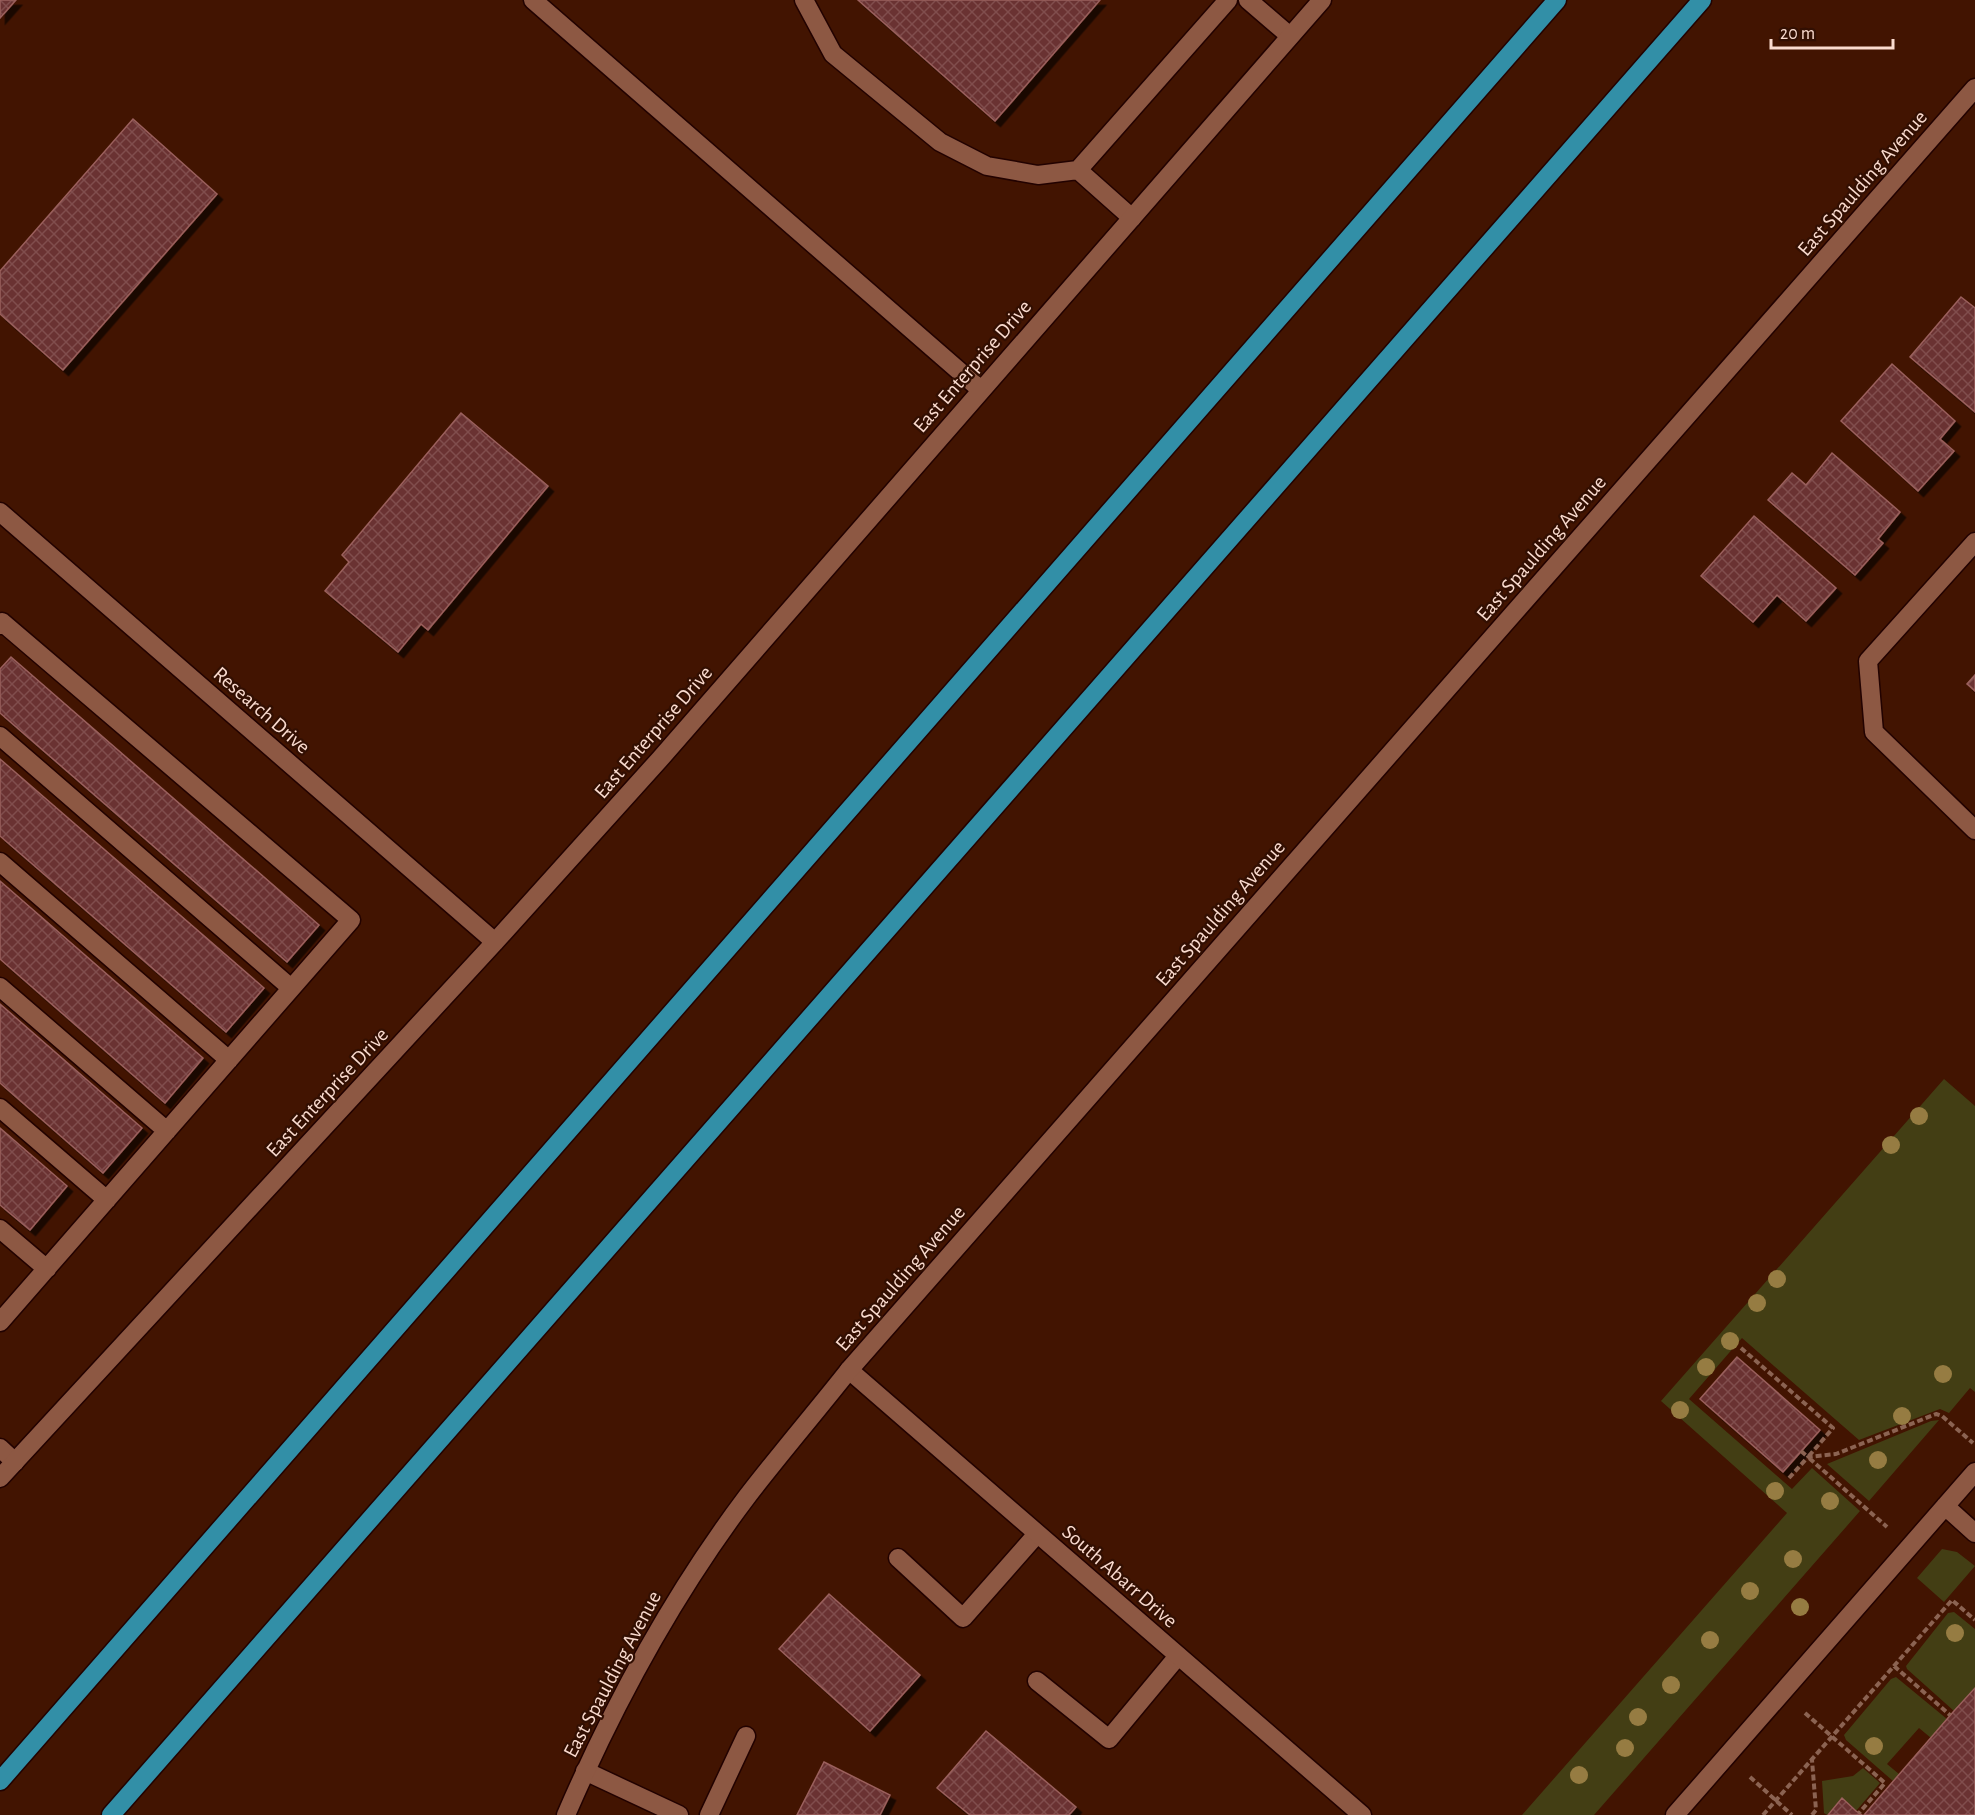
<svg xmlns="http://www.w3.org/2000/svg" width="1975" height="1815" font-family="'Alegreya Sans',sans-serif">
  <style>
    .green { fill: #433e14 }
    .building { fill: url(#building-cross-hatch); stroke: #9b605d; stroke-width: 1.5; filter: url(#shadow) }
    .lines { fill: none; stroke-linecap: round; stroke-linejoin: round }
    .service-casing { stroke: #220200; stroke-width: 21 }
    .minor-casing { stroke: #220200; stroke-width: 21 }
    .tertiary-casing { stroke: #220200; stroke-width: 21 }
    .trunk-casing { stroke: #220200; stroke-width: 21 }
    .path { stroke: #8b6352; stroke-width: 4; stroke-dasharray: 6 3; stroke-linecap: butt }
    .service { stroke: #8d5843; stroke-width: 18 }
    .minor { stroke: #8d5843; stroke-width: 18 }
    .tertiary { stroke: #8d5843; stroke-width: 18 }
    .trunk { stroke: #328fa7; stroke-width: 18 }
    .tree { fill: #967c42 }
    .labels { text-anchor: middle; stroke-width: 4.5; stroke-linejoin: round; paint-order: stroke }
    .street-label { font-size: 21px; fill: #fadbcf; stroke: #320f02 }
  </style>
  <defs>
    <pattern id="building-cross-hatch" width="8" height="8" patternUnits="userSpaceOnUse" patternTransform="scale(1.5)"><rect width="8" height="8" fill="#6a3130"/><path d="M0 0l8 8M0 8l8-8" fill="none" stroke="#804e4d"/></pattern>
    <filter id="shadow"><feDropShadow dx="5.5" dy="5.5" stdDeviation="0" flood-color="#0009"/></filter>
  </defs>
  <rect width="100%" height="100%" fill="#421401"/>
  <path class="green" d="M1944 1079 1975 1106V1392L1970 1388 1949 1413 1940 1409 1859 1440 1742 1338 1689 1399 1792 1489 1812 1468 1860 1511 1594 1815H1522L1787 1513 1661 1401Z
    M1939 1420 1869 1501 1827 1464 1931 1421Z
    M1942 1549 1957 1552 1975 1566 1944 1602 1917 1578Z
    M1954 1612 1975 1629V1688L1954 1711 1907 1669 1906 1666 1948 1613Z
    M1896 1677 1947 1719 1931 1738 1919 1728 1887 1764 1899 1774 1893 1781 1846 1740 1844 1735 1891 1679Z
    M1863 1768 1880 1783 1856 1811 1842 1798 1827 1815 1824 1813 1822 1781 1853 1776Z"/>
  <path class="building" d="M0 0H16L0 18Z
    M858 0H1100L995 121Z
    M133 119 217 194 63 370 0 314V271Z
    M1961 297 1975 308V412L1910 357Z
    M1892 364 1955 421 1940 439 1954 451 1918 491 1841 421Z
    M461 413 548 486 428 630 421 624 398 652 325 591 349 562 342 555Z
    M1832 453 1900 512 1878 539 1883 543 1855 575 1768 500 1792 473 1806 485Z
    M1754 516 1836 588 1806 621 1777 595 1753 622 1701 576Z
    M11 657 319 925 287 962 0 713V669Z
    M1975 675V691L1967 684Z
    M0 759 264 988 226 1032 0 836Z
    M0 881 203 1058 165 1103 0 959Z
    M0 1004 142 1128 103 1173 0 1083Z
    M0 1128 67 1186 30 1230 0 1205Z
    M1737 1357 1820 1430 1783 1472 1700 1399Z
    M829 1594 920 1675 870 1731 779 1649Z
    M1975 1688V1815H1864L1954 1711Z
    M986 1731 1076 1807 1069 1815H970L937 1788Z
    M824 1762 890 1795 880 1815H797Z
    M1842 1798 1856 1811 1862 1815H1828Z"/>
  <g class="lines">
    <g class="service-casing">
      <path id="service" d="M804 0 833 54 940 142 987 166 1038 175 1078 170 1132 218
        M1248 0 1290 36
        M1078 170 1228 0
        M0 625 2 622 351 920 0 1322
        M0 736 291 988
        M0 862 229 1060
        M0 987 167 1131
        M0 1108 107 1200
        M0 1229 47 1269
        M0 1448 15 1462
        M1945 1506 1975 1533
        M898 1558 963 1618 1037 1534
        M1037 1681 1109 1739 1178 1656
        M585 1771 679 1815
        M709 1815 746 1736
        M1675 1815 1975 1472"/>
    </g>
    <g class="minor-casing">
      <path id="minor" d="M533 0 981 390
        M0 512 495 942
        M1975 542 1868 661 1874 732 1975 830
        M849 1370 1362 1815
        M0 1478 495 942 660 759 1322 0"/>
    </g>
    <g class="tertiary-casing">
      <path id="tertiary" d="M566 1815C614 1704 673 1595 746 1498 779 1455 815 1413 849 1370L1975 88"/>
    </g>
    <g class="trunk-casing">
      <path id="trunk" d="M0 1781 1557 0
        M111 1815 1702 0"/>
    </g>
    <path class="path" d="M1741 1348 1833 1428 1808 1457 1887 1527
      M1801 1451 1808 1457
      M1789 1478 1808 1457 1836 1454 1936 1414 1942 1416 1973 1443
      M1894 1666 1950 1715
      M1805 1713 1885 1783 1859 1813
      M1750 1777 1792 1815
      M1763 1815 1952 1600 1975 1620
      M1812 1815 1816 1810 1812 1760"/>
    <use href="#service" class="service"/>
    <use href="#minor" class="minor"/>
    <use href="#tertiary" class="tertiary"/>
    <use href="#trunk" class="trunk"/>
  </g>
  <g class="tree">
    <circle cx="1919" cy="1116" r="9"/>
    <circle cx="1891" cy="1145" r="9"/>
    <circle cx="1777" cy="1279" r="9"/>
    <circle cx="1757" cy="1303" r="9"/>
    <circle cx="1730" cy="1341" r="9"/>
    <circle cx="1706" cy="1367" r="9"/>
    <circle cx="1943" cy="1374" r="9"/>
    <circle cx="1680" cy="1410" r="9"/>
    <circle cx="1902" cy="1416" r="9"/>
    <circle cx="1878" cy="1460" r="9"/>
    <circle cx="1775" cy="1491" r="9"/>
    <circle cx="1830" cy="1501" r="9"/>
    <circle cx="1793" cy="1559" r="9"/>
    <circle cx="1750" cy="1591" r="9"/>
    <circle cx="1800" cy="1607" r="9"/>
    <circle cx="1955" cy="1633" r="9"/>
    <circle cx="1710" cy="1640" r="9"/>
    <circle cx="1671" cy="1685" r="9"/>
    <circle cx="1638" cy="1717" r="9"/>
    <circle cx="1874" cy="1746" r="9"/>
    <circle cx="1625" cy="1748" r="9"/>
    <circle cx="1579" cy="1775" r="9"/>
  </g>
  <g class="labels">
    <g class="street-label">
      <text transform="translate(1862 183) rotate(-49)" y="7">East Spaulding Avenue</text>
      <text transform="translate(972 366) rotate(-49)" y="7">East Enterprise Drive</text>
      <text transform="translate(1541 548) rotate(-49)" y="7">East Spaulding Avenue</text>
      <text transform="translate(262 710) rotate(41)" y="7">Research Drive</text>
      <text transform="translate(653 732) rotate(-49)" y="7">East Enterprise Drive</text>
      <text transform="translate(1220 913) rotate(-49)" y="7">East Spaulding Avenue</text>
      <text transform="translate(327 1092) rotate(-47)" y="7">East Enterprise Drive</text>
      <text transform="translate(900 1278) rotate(-49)" y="7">East Spaulding Avenue</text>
      <text transform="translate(1120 1576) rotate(41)" y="7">South Abarr Drive</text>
      <text transform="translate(612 1674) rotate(-62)" y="7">East Spaulding Avenue</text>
    </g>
  </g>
  <path d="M1771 39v9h122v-9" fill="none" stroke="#fadbcf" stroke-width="3"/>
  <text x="1780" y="39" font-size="18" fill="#fadbcf" stroke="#320f02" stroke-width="4.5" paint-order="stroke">20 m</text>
</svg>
